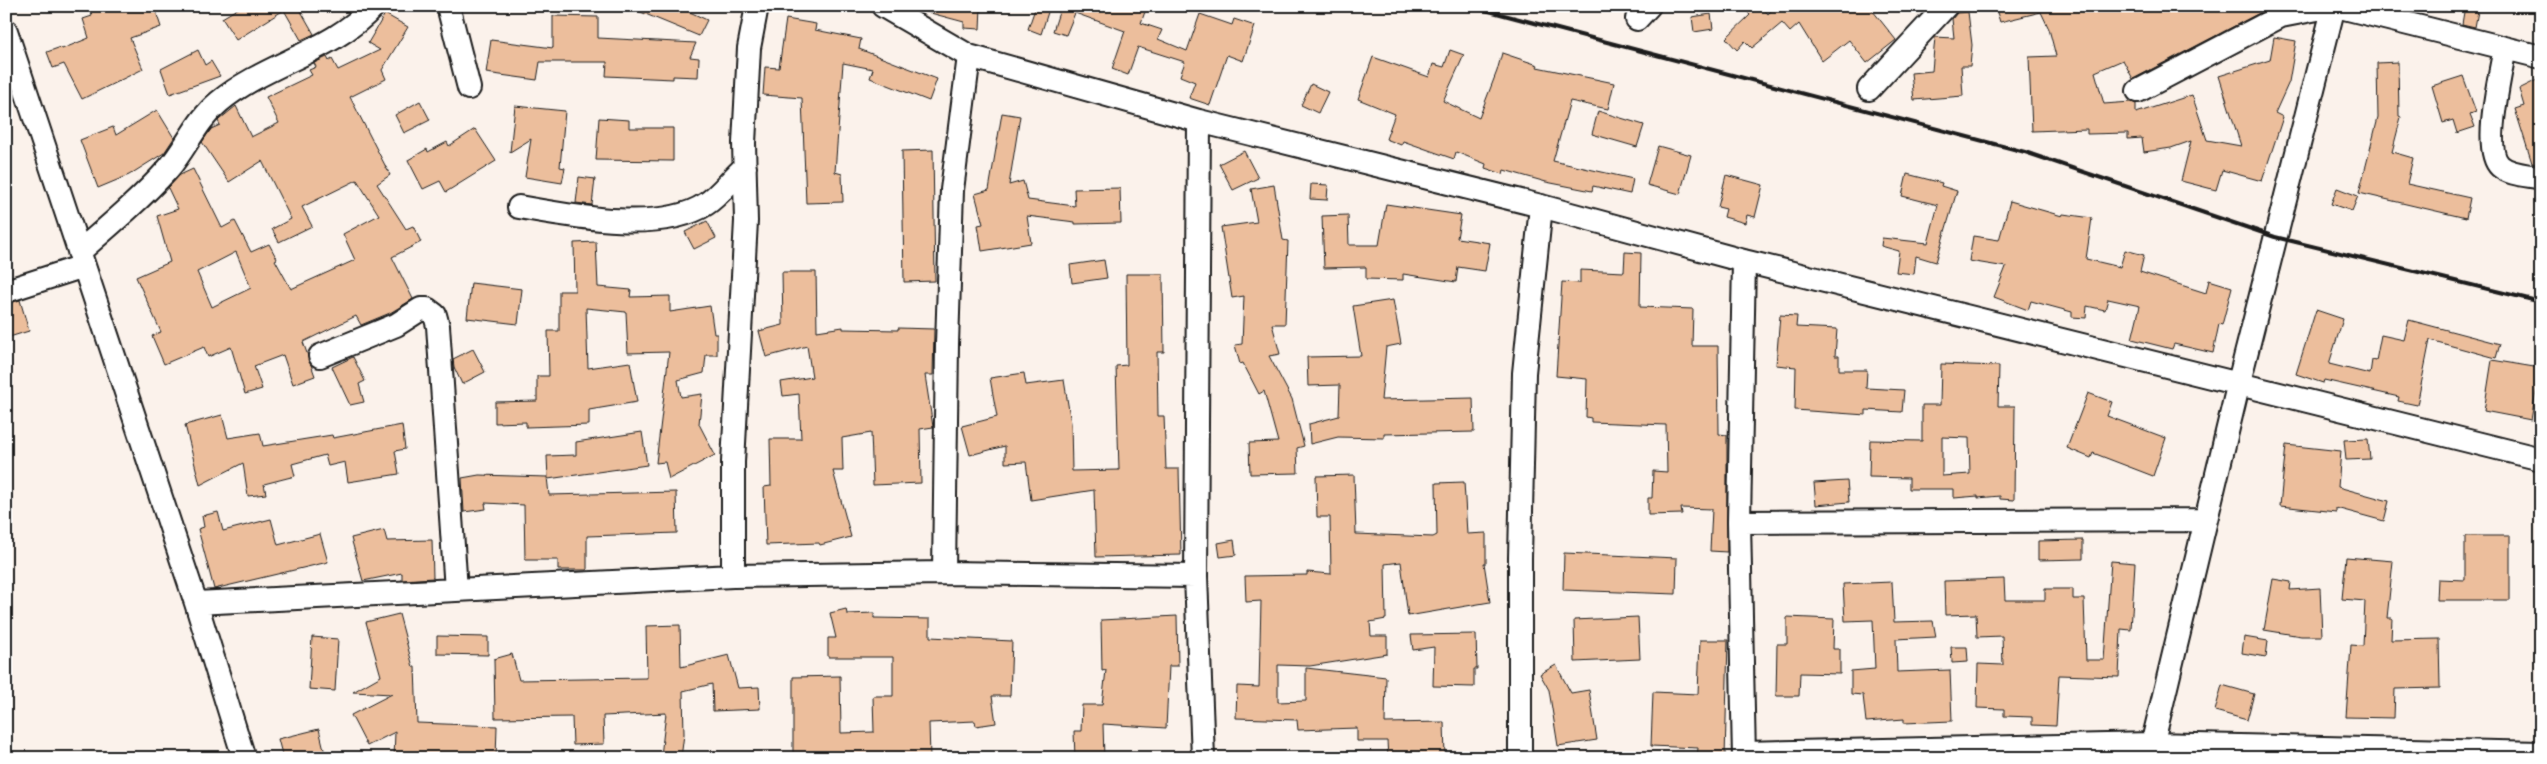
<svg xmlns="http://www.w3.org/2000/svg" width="2547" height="764" font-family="'Gochi Hand',sans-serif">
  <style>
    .building { fill: #ecbe9c; stroke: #1c1c1c; fill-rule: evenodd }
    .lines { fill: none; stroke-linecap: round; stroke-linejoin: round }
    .minor-casing { stroke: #1c1c1c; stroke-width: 26 }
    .minor { stroke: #fff; stroke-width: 22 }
    .rail { stroke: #1c1c1c; stroke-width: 4 }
  </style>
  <rect width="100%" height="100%" fill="#fbf2eb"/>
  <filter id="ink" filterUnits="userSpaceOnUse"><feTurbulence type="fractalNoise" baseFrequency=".02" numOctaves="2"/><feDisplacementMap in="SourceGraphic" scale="10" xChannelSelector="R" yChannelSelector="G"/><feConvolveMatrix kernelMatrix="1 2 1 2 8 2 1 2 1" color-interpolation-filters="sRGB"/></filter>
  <g filter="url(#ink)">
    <path class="building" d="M90 6H154L161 27 130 38 143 69 82 99 64 64 53 68 47 52 61 47 62 49 89 38 83 19 92 16Z
      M242 6H298L314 34 301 40 284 10 236 40 222 18Z
      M626 6H677L707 20 699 36Z
      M923 6H981L980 29 964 28V22L923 11Z
      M1036 6H1050L1041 34 1028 29Z
      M1061 6H1147L1141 23 1162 30 1158 39 1187 51 1200 14 1232 25 1234 19 1255 26 1243 61 1227 55 1210 105 1189 98 1195 82 1180 76 1185 62 1138 47 1128 75 1112 69 1125 31 1075 13 1066 35 1053 31Z
      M1742 6H1761L1768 14 1776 6H1869L1896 40 1867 63 1849 40 1822 61 1799 24 1790 32 1782 23 1752 48 1745 41 1737 50 1726 38 1750 15Z
      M1995 6H2265L2267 9 2133 79 2123 60 2095 72 2104 104 2131 102 2136 104V113L2192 95 2207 140 2241 146 2219 76 2270 60 2274 37 2296 41 2289 82 2275 113 2283 117 2262 181 2222 170 2216 190 2181 181 2191 141 2171 148 2144 152 2142 138 2128 139V133L2087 134V129L2032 131 2029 57 2056 56 2049 29 2041 12 2000 22Z
      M2465 6H2479L2475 27 2462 24Z
      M1968 12 1972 45 1970 66H1961L1963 96 1914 100 1911 73 1932 71 1935 37 1954 38 1952 19 1957 13Z
      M385 14 408 27 382 70 386 79 350 97 390 175 377 184 406 229 413 226 421 242 392 257 413 299 390 313 361 325 356 316 303 342 315 376 293 384 283 355 254 366 262 389 245 394 231 347 208 357 204 347 164 364 152 336 161 332 136 277 170 262 157 216 178 209 168 188 180 175 193 169 222 228 235 221 251 252 269 244 277 259 275 260 291 289 355 260 343 234 379 215 357 180 302 207 312 226 279 242 272 229 291 219 262 161 229 182 202 142 211 129 220 125 218 121 220 119 236 106 251 137 279 123 266 97 312 75 309 70 316 67 314 63 327 57 329 61 332 59 338 70 380 50 368 43ZM236 252 251 288 212 307 197 272Z
      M1711 14 1713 29 1694 32 1692 17Z
      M553 16 598 17V38L696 43 690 57 699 58 698 77 673 76V79L606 76 607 62H540L537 80 486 73 491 40 553 48Z
      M786 19 816 24 815 30 861 39 859 49 937 79 929 101 870 78 873 69 843 63 835 172 842 174 843 202 806 203 802 98 763 95 765 67 779 68Z
      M198 50 205 65 211 61 220 76 170 94 161 69Z
      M1450 50 1464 55 1443 101 1479 118 1497 71 1502 53 1538 65 1537 67 1614 83 1608 109 1570 101 1553 161 1633 179 1630 194 1593 186 1592 191 1546 182 1504 170 1503 174 1485 168 1486 164 1456 152 1454 159 1403 141 1401 145 1386 139 1395 114 1358 99 1373 57 1429 77 1433 64 1444 67Z
      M2398 62 2399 116 2401 117 2392 152 2413 158 2407 184 2470 198 2466 218 2359 193 2378 118 2377 63Z
      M2463 76 2476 112 2470 114 2475 127 2457 133 2453 120 2443 123 2432 86Z
      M2541 78V165L2532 163 2515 109 2524 106 2519 89Z
      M1311 84 1328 92 1318 113 1301 105Z
      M420 101 430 120 404 133 395 115Z
      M515 106 565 111 560 167 565 168 562 183 525 177 531 139 510 152Z
      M157 110 174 138 164 153 129 175 98 188 80 140 113 127 116 135Z
      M1598 111 1644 125 1637 147 1592 134Z
      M1002 113 1020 116 1009 185 1023 181 1028 200 1075 206 1074 189 1120 188 1121 223 1075 224V222L1027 216 1031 243 982 251 978 225 983 224 975 194 989 190Z
      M599 118 629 120V128H673V161L596 160Z
      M475 129 496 161 446 192 440 181 423 189 408 160 427 149 428 152 447 142 449 146Z
      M1658 146 1691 155 1680 194 1647 185Z
      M933 150 935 281 904 282 902 151Z
      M1244 151 1258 178 1233 190 1219 164Z
      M1907 174 1942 183 1941 186 1957 191 1936 262 1916 256 1914 274 1896 272 1899 251 1881 246 1882 238 1928 243 1938 205 1902 196Z
      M1726 175 1763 185 1755 217 1747 215 1745 223 1724 217 1726 209 1718 207Z
      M579 177 595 179 592 205 576 203Z
      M1311 184 1328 185 1327 200 1310 199Z
      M1274 185 1283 240 1288 241 1285 324H1272L1280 354 1269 356 1292 399 1304 446 1297 448 1298 473 1250 474 1249 443 1278 442 1264 391 1259 394 1243 363 1240 364 1235 345 1242 344 1244 296 1232 298 1221 227 1257 222 1251 189Z
      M2337 188 2358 196 2352 211 2331 204Z
      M2010 201 2062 216 2063 214 2092 218 2086 259 2120 267 2125 250 2144 255 2140 272 2206 293 2209 280 2232 287 2222 325 2219 324 2213 353 2174 344 2172 349 2132 339 2140 306 2108 299 2105 310 2087 306 2086 318 2072 317V312L2031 301 2028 310 1994 297 2006 267 1969 261 1973 236 1999 240Z
      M1386 204 1461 215 1457 238 1490 243 1485 271 1458 267 1456 282 1403 274V280L1366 279V267L1324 268 1322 216 1348 215 1349 245H1379Z
      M707 221 716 238 694 249 685 232Z
      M596 242 598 287 631 290 630 297 670 296V312L710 306 714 334H717V355H706L704 373 678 380 681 397 702 394 699 424 715 455 669 479 665 462 656 463 669 352 628 353 626 312 586 308 588 368 630 362 637 402 589 410V425L526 427V422L495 423V402L537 401V376H549L548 331H559V291H575L574 243Z
      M1625 252 1641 253 1640 307 1693 309 1692 346H1718L1719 434 1727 435V552L1710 551 1712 509 1681 508 1682 514 1648 515V498H1652L1653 471 1667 472 1666 425 1591 422V418L1586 417 1587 379 1556 376 1562 282 1580 283V270L1624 272Z
      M1104 260 1107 278 1072 283 1070 265Z
      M782 272H816L817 331 843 327V329L898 330V328L934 329 933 375H925L933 427 920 429 921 483 873 485 871 433 842 438 843 471H833L851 537 820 545 819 543 766 545 764 487 771 486 770 439H801L799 394 783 396 781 382 812 377 807 346 766 357 759 331 783 325Z
      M1126 274H1163L1164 352H1157L1158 416H1164L1166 469H1179L1181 555 1096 557 1094 490 1031 500 1026 462 1005 463V446L970 455 962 426 997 417 990 378 1024 373 1026 385 1064 380 1071 423 1072 471 1119 470 1116 366 1127 365Z
      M471 283 522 289 518 324 467 318Z
      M20 300 29 331 6 338V304Z
      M1393 300 1401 344 1386 347 1381 400 1473 398 1474 432 1384 434V438L1338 437 1310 444 1309 424 1339 416 1340 385 1308 386 1307 357 1361 356 1353 306Z
      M2316 310 2343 319 2329 364 2370 374 2372 360 2376 361 2381 335 2404 340 2409 320 2500 344 2496 358 2430 340 2417 405 2398 401 2399 397 2324 380 2323 383 2296 374Z
      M1780 315 1797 316 1796 327 1837 329 1835 356H1839V370H1867L1866 388 1904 390 1902 412 1866 410V415L1795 410 1796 367 1776 365Z
      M473 349 485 372 462 384 454 367 453 359Z
      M353 357 365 381 359 384 364 402 350 405 332 367Z
      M2492 360 2540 368 2531 420 2484 411Z
      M1941 364 1999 366 1998 406H2015L2014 500 2000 499V496L1978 498V496L1954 498V489H1909V478L1869 477 1870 440 1922 441V405H1940ZM1942 437 1969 438 1970 474 1942 476Z
      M2088 393 2112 402 2107 416 2166 438 2153 476 2093 453 2091 458 2067 448Z
      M222 415 228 438 260 433 263 446 332 435 333 438 402 425 405 449 395 451 399 474 348 482 345 462 328 466 325 455 292 464 295 476 264 484 266 494 248 496 243 463 200 485 185 425Z
      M642 432 647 465 548 479 547 456 576 455V442Z
      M2368 439 2370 459 2346 460 2344 440Z
      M2286 445 2341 451 2338 487 2389 501 2384 521 2336 508V512L2280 506Z
      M479 475 547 477 549 495 676 492 677 533 587 536V570H558V560H525L524 505 485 503 486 509 464 512 462 478Z
      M1354 475 1356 534 1433 537 1437 535 1436 483 1464 482 1467 534 1486 533V563H1484L1490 602 1408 616 1401 562 1385 564 1386 619 1370 622 1371 636H1387V654L1310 666 1278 665V702L1306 701V668L1386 677 1385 723 1444 722 1445 758H1388L1387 741H1357V728L1298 730 1297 720 1236 718 1237 686 1259 687 1261 601 1246 602 1245 576 1307 575V572L1331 574 1330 517H1317L1316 476Z
      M1847 481 1849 502 1816 505 1814 483Z
      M218 512 223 531 271 519 278 545 320 534 328 562 214 589 198 529 204 527 202 516Z
      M384 530 387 541 432 540 433 578 402 580V573L363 581 351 538Z
      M2465 536H2510V600H2437L2438 579 2465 580Z
      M1234 540 1236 555 1220 557 1218 543Z
      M2083 540V559L2038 560V541Z
      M1564 553 1677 558 1676 594 1563 590Z
      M2346 557 2393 561 2387 618H2392L2391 640 2439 639 2440 688 2395 689 2394 718 2346 717 2351 645 2363 646 2365 601 2342 599Z
      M2111 561 2135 563 2131 630 2121 629 2119 677 2059 675 2056 726 2032 725V717L2004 716V709L1977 708 1978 664 2003 665 2002 636 1977 637 1976 614 1945 615 1944 581 2004 579 2005 600H2045V589H2073V599H2084L2086 660H2104Z
      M2273 579 2291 582 2290 590 2320 588 2322 636H2301L2264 630Z
      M1892 582 1894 622 1933 621 1936 637 1896 639 1897 672 1950 670 1952 721 1904 723V719L1866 722 1863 695 1851 694V671L1875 669 1873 620 1845 621 1843 584Z
      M846 609 847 614 874 613V618L930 619V637L1012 641 1010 696H992L996 723 976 726 975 721 929 723 930 758H793V677L840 676 841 733 874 732 873 696H893V657H828V638H836L830 613Z
      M399 614 413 667H415L417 723 497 726 496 758H394L395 732 367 746 351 715 392 694 353 692 381 676 366 622Z
      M1177 616 1178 666H1169L1166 728 1103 724 1104 758H1075L1074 731H1081L1082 705H1102L1106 670 1102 671 1101 620Z
      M1638 617 1640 659 1575 662 1574 620Z
      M1787 617 1834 619 1833 649H1840V674L1800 673 1799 696H1776L1777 644H1787Z
      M680 625 681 667 729 655 738 688 759 687 760 709 713 711 712 684 683 691 684 734 681 758 661 756 666 713 603 716 604 744 573 745 572 717 495 718 494 659 512 654 519 680 647 678 646 626Z
      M1476 634 1477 669H1474V687L1433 686 1434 647 1413 650 1411 635Z
      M437 636 488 637V655L437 654Z
      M312 637 338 639 335 691 309 689Z
      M2244 637 2268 641 2266 657 2242 653Z
      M1700 640H1728L1725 758H1697L1698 748 1651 746 1653 692 1698 694Z
      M1951 647H1967L1968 662 1952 663Z
      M1556 665 1571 693 1589 690 1597 740 1558 746 1549 690 1540 674Z
      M2222 685 2254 694 2247 720 2215 711Z
      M319 729 326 758H283L278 739Z"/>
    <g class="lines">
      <g class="minor-casing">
        <path id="minor" d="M448 6 469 88
          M883 6 969 56 1199 121 1541 206 1744 261 2541 459
          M2336 6 2541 57
          M1637 19 1649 6
          M6 31 196 603 244 758
          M2505 48C2501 71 2482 150 2500 166 2510 175 2528 175 2541 178
          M1869 89 1946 6
          M2138 91 2281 16 2333 6
          M1199 121 1196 576 1203 758
          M519 207C570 216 661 234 706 204 720 195 732 178 745 167
          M79 252C109 226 141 199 168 169 187 147 196 121 219 102 266 63 332 52 374 6
          M1744 261 1739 522 1744 758
          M6 291 84 266
          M320 356 396 325 421 309H427L435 315 438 326 456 590
          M1739 522 2205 520
          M944 573 947 344 952 190 969 56
          M733 576V462L746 221 744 143 749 48 757 6
          M196 603 733 576 944 573 1196 576
          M1744 753 2152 744 2541 753
          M1520 758V558L1524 373 1541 206
          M2149 758 2239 382 2334 6"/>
      </g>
      <use href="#minor" class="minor"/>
      <path class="rail" d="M1470 6 2025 152 2275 237 2541 302"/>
    </g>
  </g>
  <rect width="2547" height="764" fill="none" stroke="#fff" stroke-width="25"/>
  <rect x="12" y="12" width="2522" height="739" fill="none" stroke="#1c1c1c" stroke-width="2" filter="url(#ink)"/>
</svg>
